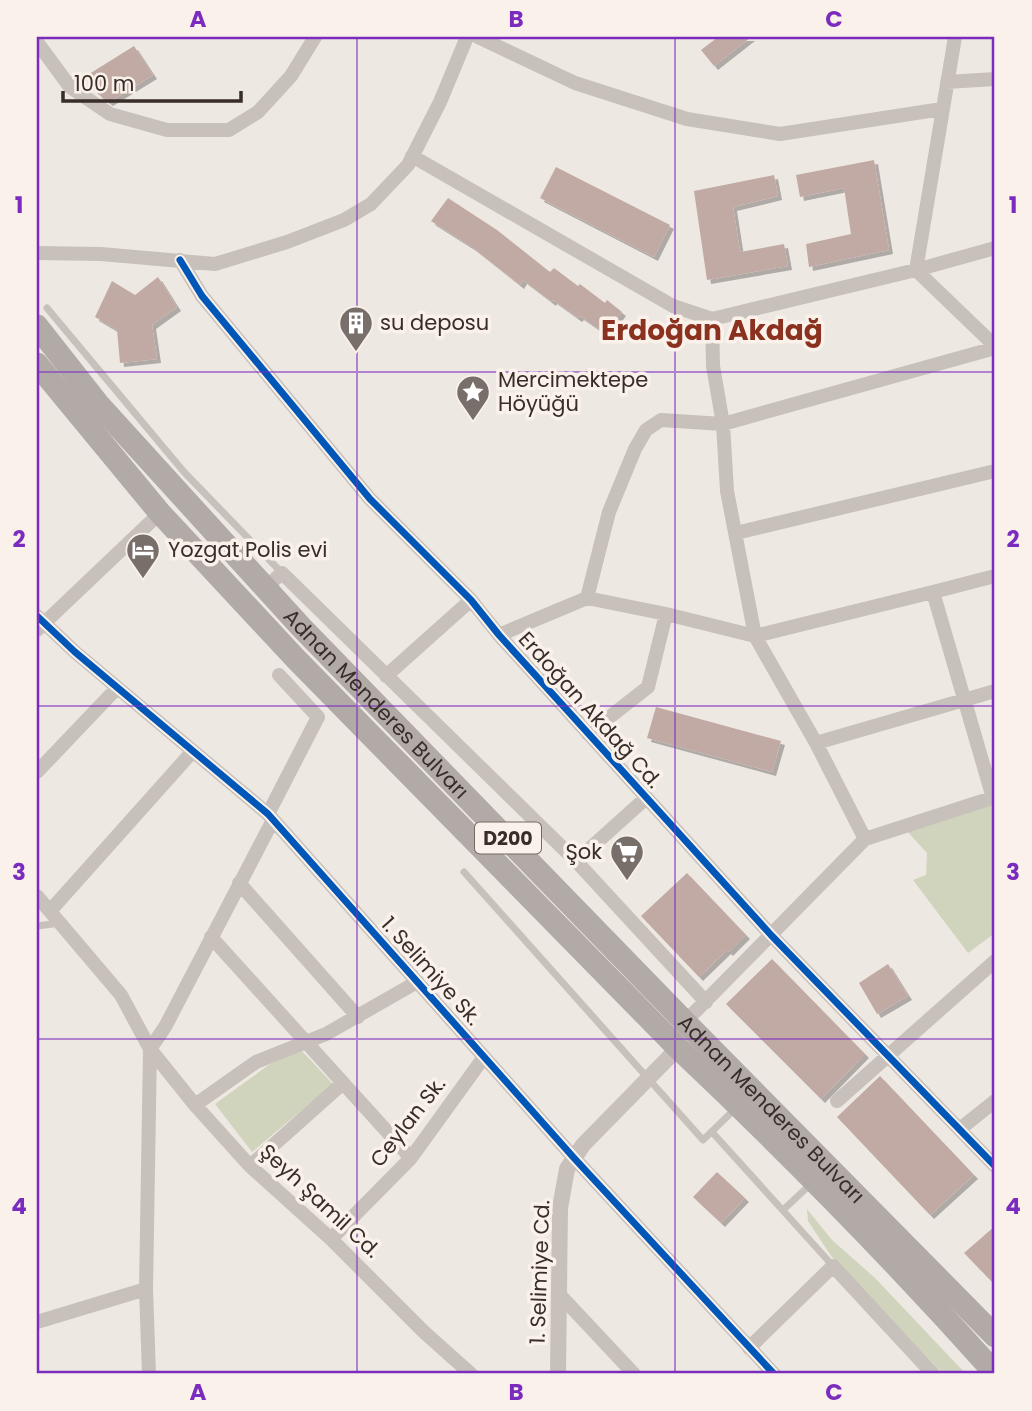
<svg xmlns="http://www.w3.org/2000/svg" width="1032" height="1411" font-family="Poppins,sans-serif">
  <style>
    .green { fill: #d1d4bc }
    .building { fill: #c2aaa4; filter: url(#shadow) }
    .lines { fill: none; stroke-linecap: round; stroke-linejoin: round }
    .service { stroke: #c8c0bb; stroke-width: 7 }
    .minor { stroke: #c8c0bb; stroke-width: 14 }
    .tertiary { stroke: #c8c0bb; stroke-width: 16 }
    .trunk { stroke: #b2aaa6; stroke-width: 23 }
    .cycleway-casing { stroke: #faf2ea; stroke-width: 11 }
    .cycleway { stroke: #0057b8; stroke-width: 7 }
    .grid { fill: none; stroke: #7b2cbf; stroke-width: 2; stroke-opacity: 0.55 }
    .labels { text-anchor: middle; stroke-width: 7; stroke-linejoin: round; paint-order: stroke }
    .shield { fill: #faf2ea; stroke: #736863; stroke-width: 2 }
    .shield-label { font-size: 19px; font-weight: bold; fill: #392d29 }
    .poi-label { font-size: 21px; fill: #392d29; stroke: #faf2ea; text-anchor: start }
    .street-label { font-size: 21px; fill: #392d29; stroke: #faf2ea }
    .district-label { font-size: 28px; font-weight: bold; fill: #8a311f; stroke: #faf2ea }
    .neatline { fill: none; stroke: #7b2cbf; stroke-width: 2.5 }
    .grid-label { font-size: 23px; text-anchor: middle; font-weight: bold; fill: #7b2cbf }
  </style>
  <defs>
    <filter id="shadow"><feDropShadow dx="4" dy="4" stdDeviation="0" flood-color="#0004"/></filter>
  </defs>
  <rect width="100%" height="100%" fill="#eee8e3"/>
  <path class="green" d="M995 804V933L968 953 913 880 926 875 927 853 906 830Z
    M301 1050 333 1084 252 1152 215 1104 270 1064Z
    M807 1209 832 1240 875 1278 966 1374H943L831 1256 808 1221Z"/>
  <path class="building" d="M718 37H751L714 66 701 50Z
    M134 46 153 75 109 102 98 94 86 76Z
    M874 160 889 250 809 267 806 244 851 234 844 188 800 197 796 175Z
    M556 167 670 225 654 257 540 198Z
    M774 175 778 196 733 207 740 252 784 244 788 266 707 280 694 191Z
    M448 198 497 230 550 272 554 268 578 286 580 284 605 303 607 300 622 312 606 334 580 316 578 318 553 300 552 302 523 280 520 285 472 247 431 221Z
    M158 277 177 307 152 325 157 359 120 363 117 330 95 317 112 281 135 295Z
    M656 707 781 741 772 772 647 738Z
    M687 873 746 935 729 952 727 950 699 977 641 916Z
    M772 959 865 1054 821 1099 726 1004Z
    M888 964 908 996 877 1014 859 983Z
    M880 1076 974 1175 930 1215 837 1117Z
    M717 1172 745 1198 721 1223 693 1197Z
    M995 1226V1285L964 1253Z"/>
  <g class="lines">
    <path class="service" d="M47 308 184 472 282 573
      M464 872 703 1140 736 1108
      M37 926 60 923
      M712 1132 833 1266
      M783 1210 813 1182"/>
    <path class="minor" d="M478 37 575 83 687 119 780 134 942 109
      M37 42 70 87 110 114 167 130H229L258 112 291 76 315 37
      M947 82 995 79
      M412 156 673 306 712 319 916 270 995 248
      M37 253 101 254 215 264 287 242 344 220 371 204 408 165 440 102 467 37
      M180 260 202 296 370 499 471 600 499 635 771 935 995 1166
      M916 270 955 37
      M916 270 995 346
      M712 319 713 366 723 424 727 491 755 636 933 592 993 798
      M736 533 995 471
      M265 588 282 573 576 861 646 798
      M933 592 995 576
      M587 598 609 512 635 449 646 430 661 420 723 424 995 348
      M37 616 75 652 268 814 574 1158 774 1374
      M37 630 160 513
      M499 635 587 598 666 614 755 636 816 743 865 839 995 797
      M386 676 471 600
      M588 734 648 687 666 614
      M816 743 995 691
      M37 772 117 688
      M268 814 318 717 279 675
      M576 861 706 1002
      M239 883 358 1017
      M37 896 121 995 150 1049 146 1289 149 1374
      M50 911 193 751
      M211 937 411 1158
      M683 1030 685 1022 865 839
      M150 1049 195 1105 250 1166 331 1239 424 1332 471 1374
      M150 1049 165 1027 273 820
      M837 1101 995 961
      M195 1105 256 1062 326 1034 417 982
      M960 1129 995 1101
      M250 1166 343 1083
      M331 1239 411 1158 484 1057
      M560 1295 634 1374
      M37 1322 146 1289
      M749 1348 833 1266 933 1374"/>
    <path class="tertiary" d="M558 1374 560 1208 567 1169 583 1145 678 1048"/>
    <g class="trunk">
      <path id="s1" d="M37 326 99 405 301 627 685 1022 995 1336"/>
      <path d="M37 364 160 513 295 658 678 1048C788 1152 894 1260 995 1373"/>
    </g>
    <g class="cycleway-casing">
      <path id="cycleway" d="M180 260 202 296 370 499 471 600 499 635 771 935 995 1166
        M37 616 75 652 268 814 574 1158 774 1374"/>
    </g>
    <use href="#cycleway" class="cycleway"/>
  </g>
  <path class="grid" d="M357 37V1374M675 37V1374M37 372H995M37 706H995M37 1039H995"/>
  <defs>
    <g id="building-pin" transform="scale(1.75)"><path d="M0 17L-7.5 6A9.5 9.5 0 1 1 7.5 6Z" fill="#786e6a" stroke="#faf2ea"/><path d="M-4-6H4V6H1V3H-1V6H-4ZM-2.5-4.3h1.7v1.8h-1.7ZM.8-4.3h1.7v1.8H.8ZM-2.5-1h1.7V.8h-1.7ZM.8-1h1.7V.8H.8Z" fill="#fff"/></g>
    <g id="sight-pin" transform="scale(1.75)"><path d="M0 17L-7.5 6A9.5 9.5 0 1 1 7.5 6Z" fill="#786e6a" stroke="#faf2ea"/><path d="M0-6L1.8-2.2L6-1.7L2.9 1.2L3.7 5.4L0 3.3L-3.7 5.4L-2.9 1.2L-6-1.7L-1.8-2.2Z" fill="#fff"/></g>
    <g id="hotel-pin" transform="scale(1.75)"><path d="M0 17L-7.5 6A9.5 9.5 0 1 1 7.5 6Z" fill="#786e6a" stroke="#faf2ea"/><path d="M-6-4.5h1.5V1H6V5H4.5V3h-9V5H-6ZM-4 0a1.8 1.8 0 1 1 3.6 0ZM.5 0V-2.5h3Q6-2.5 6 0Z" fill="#fff"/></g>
    <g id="supermarket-pin" transform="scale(1.75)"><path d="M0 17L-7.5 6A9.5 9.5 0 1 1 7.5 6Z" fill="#786e6a" stroke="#faf2ea"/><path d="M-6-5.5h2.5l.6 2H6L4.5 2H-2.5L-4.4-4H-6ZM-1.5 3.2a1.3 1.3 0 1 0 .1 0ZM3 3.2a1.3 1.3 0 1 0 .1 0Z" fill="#fff"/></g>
  </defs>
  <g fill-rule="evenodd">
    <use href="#building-pin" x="356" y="323"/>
    <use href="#sight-pin" x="473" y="392"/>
    <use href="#hotel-pin" x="143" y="550"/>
    <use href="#supermarket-pin" x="627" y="852"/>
  </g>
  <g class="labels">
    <rect class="shield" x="475" y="822.5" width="66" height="31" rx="5"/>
    <g class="shield-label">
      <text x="508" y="845">D200</text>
    </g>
    <g class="poi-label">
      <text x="380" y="330">su deposu</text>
      <text x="498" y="387">Mercimektepe<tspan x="498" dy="24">Höyüğü</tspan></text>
      <text x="168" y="557">Yozgat Polis evi</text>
      <text x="602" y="859" text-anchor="end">Şok</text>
    </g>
    <g class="street-label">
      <text dy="7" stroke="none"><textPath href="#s1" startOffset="508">Adnan Menderes Bulvarı</textPath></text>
      <text transform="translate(590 710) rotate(48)" y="7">Erdoğan Akdağ Cd.</text>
      <text transform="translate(431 971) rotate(48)" y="7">1. Selimiye Sk.</text>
      <text dy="7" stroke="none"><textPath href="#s1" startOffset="1074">Adnan Menderes Bulvarı</textPath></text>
      <text transform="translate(408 1122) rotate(-52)" y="7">Ceylan Sk.</text>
      <text transform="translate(320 1201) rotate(43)" y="7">Şeyh Şamil Cd.</text>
      <text transform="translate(540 1272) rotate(-88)" y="7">1. Selimiye Cd.</text>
    </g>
    <g class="district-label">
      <text x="712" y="340">Erdoğan Akdağ</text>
    </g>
  </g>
  <rect width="1032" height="1411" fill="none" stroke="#faf2ea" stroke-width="77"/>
  <path d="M63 91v10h178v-10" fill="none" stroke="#392d29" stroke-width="3.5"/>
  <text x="74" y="91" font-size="21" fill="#392d29" stroke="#faf2ea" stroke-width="5" paint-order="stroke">100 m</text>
  <rect x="38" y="38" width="955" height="1334" class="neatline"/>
  <g class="grid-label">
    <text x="198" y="27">A</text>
    <text x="516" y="27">B</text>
    <text x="834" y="27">C</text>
    <text x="19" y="213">1</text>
    <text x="1013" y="213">1</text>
    <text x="19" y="547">2</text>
    <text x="1013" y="547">2</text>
    <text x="19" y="880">3</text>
    <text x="1013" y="880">3</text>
    <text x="19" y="1214">4</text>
    <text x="1013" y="1214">4</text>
    <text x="198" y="1400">A</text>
    <text x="516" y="1400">B</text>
    <text x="834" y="1400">C</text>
  </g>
</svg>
